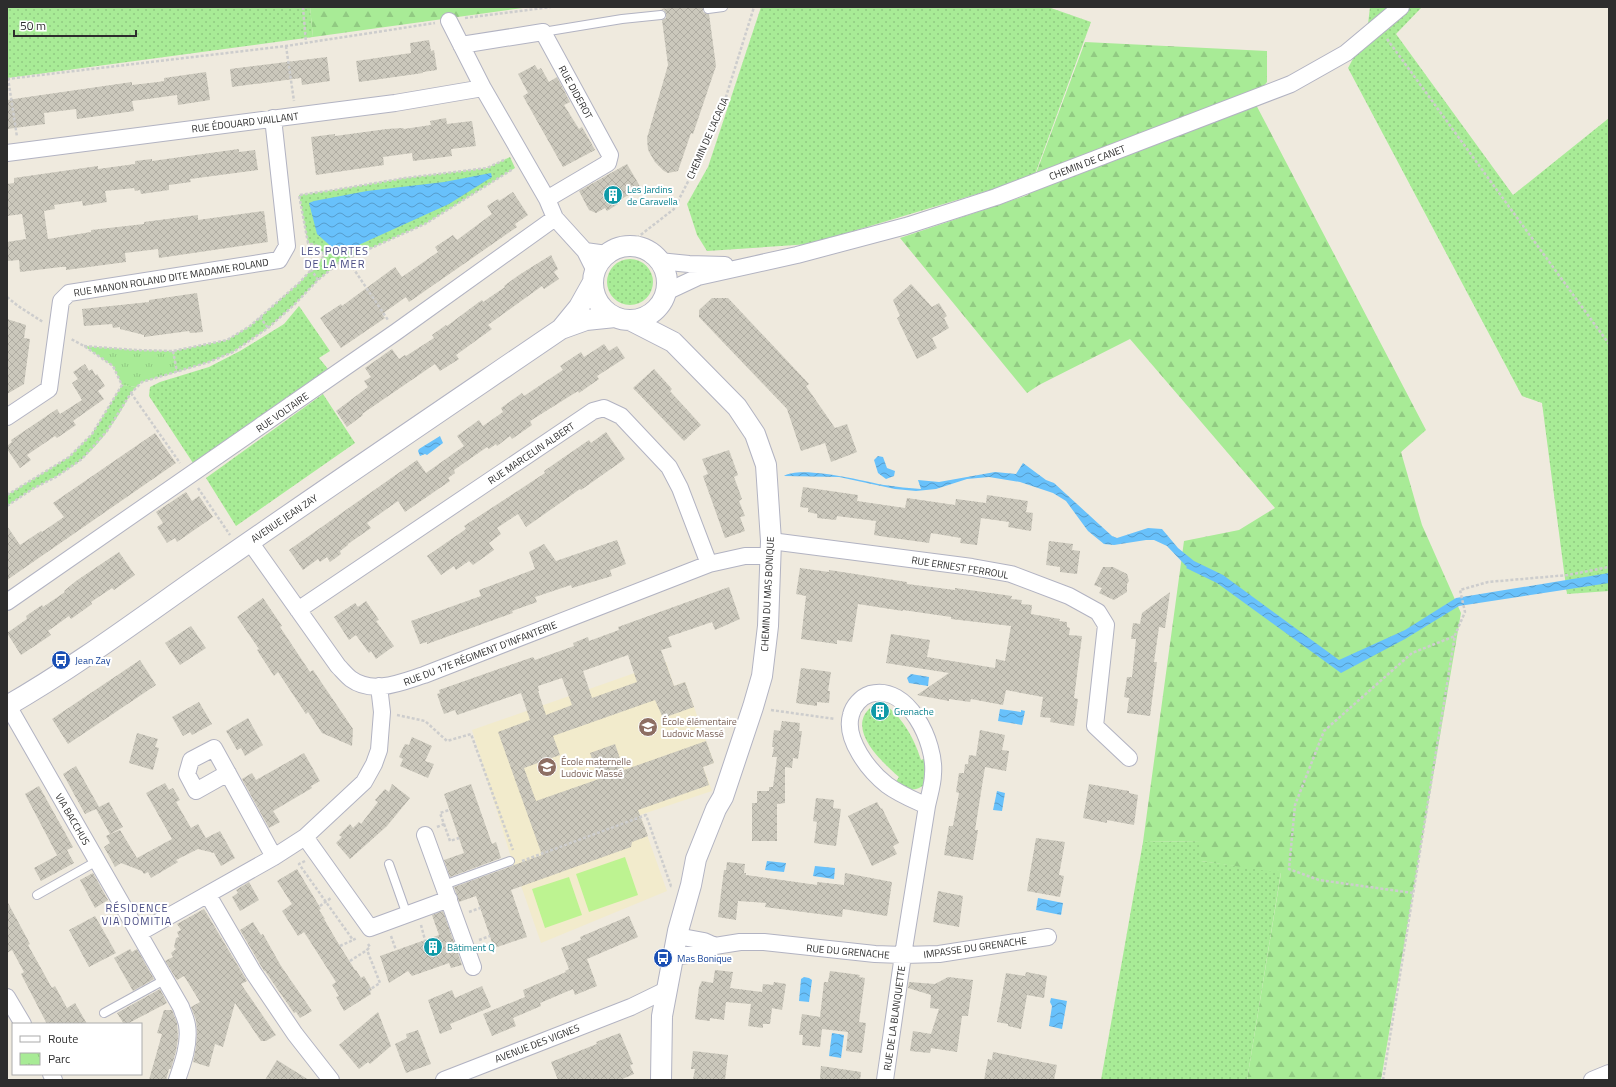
<svg xmlns="http://www.w3.org/2000/svg" width="1616" height="1087" font-family="'Titillium Web',sans-serif">
  <style>
    .education { fill: #f2ebcc }
    .grass { fill: url(#grass-dots) }
    .forest { fill: url(#forest-firs) }
    .park { fill: url(#park-tufts) }
    .pitch { fill: #bdf391 }
    .water { fill: url(#water-waves) }
    .building { fill: url(#building-cross-hatch); fill-rule: evenodd }
    .lines { fill: none; stroke-linecap: round; stroke-linejoin: round }
    .service-casing { stroke: #b2b3c2; stroke-width: 10 }
    .minor-casing { stroke: #b2b3c2; stroke-width: 18 }
    .tertiary-casing { stroke: #b2b3c2; stroke-width: 22 }
    .path { stroke: #cdcdcd; stroke-width: 2.5; stroke-dasharray: 3 2; stroke-linecap: butt }
    .service { stroke: #fff; stroke-width: 8 }
    .minor { stroke: #fff; stroke-width: 16 }
    .tertiary { stroke: #fff; stroke-width: 20 }
    .labels { text-anchor: middle; stroke-width: 4; stroke-linejoin: round; paint-order: stroke }
    .street-label { font-size: 10px; fill: #2d2d2d; stroke: #fff }
    .culture-label { font-size: 10px; fill: #0d838f; stroke: #fff; text-anchor: start }
    .transit-label { font-size: 10px; fill: #164399; stroke: #fff; text-anchor: start }
    .education-label { font-size: 10px; fill: #785e54; stroke: #fff; text-anchor: start }
    .neighbourhood-label { font-size: 11px; letter-spacing: 1px; fill: #484b83; stroke: #fff }
  </style>
  <defs>
    <pattern id="grass-dots" width="8" height="8" patternUnits="userSpaceOnUse"><rect width="8" height="8" fill="#a8eb96"/><path d="M2 2h.1M6 6h.1" fill="none" stroke="#91ca82" stroke-width="1.8" stroke-linecap="round"/></pattern>
    <pattern id="forest-firs" width="22" height="20" patternUnits="userSpaceOnUse"><rect width="22" height="20" fill="#a8eb96"/><path d="M5 1l3.5 6h-7zM16 11l3.5 6h-7z" fill="#91ca82"/></pattern>
    <pattern id="park-tufts" width="24" height="20" patternUnits="userSpaceOnUse"><rect width="24" height="20" fill="#a8eb96"/><path d="M3 7l-1-3M5 7V3M7 7l1-3M15 17l-1-3M17 17v-4M19 17l1-3" fill="none" stroke="#91ca82"/></pattern>
    <pattern id="water-waves" width="16" height="10" patternUnits="userSpaceOnUse"><rect width="16" height="10" fill="#68c1fb"/><path d="M0 5q4-4 8 0t8 0" fill="none" stroke="#569dcc"/></pattern>
    <pattern id="building-cross-hatch" width="8" height="8" patternUnits="userSpaceOnUse"><rect width="8" height="8" fill="#cbc8bc"/><path d="M0 0l8 8M0 8l8-8" fill="none" stroke="#afaca2"/></pattern>
  </defs>
  <rect width="100%" height="100%" fill="#efeade"/>
  <path class="education" d="M666 662 674 686 685 682 714 763 703 767 712 791 640 815 667 891 541 943 510 854 472 730Z"/>
  <path class="grass" d="M7 7H310L313 37 8 78 7 66Z
    M761 7H1048L1091 22 1034 177 810 244 707 251 697 235 687 204 708 167Z
    M1370 7H1422L1396 34 1513 195 1609 118V591L1567 594 1542 403 1522 396 1348 68 1367 33Z
    M510 157 515 168 425 224 340 262 318 280 294 305 268 328 233 352 209 362 177 372 173 351 227 340 250 326 299 283 324 256 318 246 308 243 299 195 334 190 405 178 487 168Z
    M607 282a23 23 0 1 1 46 0a23 23 0 1 1-46 0Z
    M299 306 330 351 319 358 328 369 193 463 149 396 150 387 160 382 209 367 240 351 284 324Z
    M122 385 136 387 131 393C118 417 103 441 82 459 68 471 51 479 35 488 26 493 16 500 7 506V495L69 457 92 434Z
    M323 394 355 443 236 526 206 478Z
    M886 705C904 720 914 738 921 760L928 757 925 784C915 793 905 790 895 783L899 777C883 763 846 730 870 708L881 715 884 712 881 709Z
    M1201 841V861L1281 872 1247 1080H1101L1143 842Z"/>
  <path class="forest" d="M310 7H530L313 37Z
    M1085 42 1267 51V82L1253 99 1426 430 1401 452 1422 525 1461 613 1381 1080H1247L1281 873 1201 861V841L1143 842 1184 541 1239 530 1275 508 1130 339 1039 385 1027 393 900 238 1028 195Z"/>
  <path class="park" d="M84 346 136 350 173 351 177 372 142 382 136 387 122 385 113 366Z"/>
  <path class="pitch" d="M625 857 638 895 589 912 576 874Z
    M569 877 582 915 545 928 532 889Z"/>
  <path class="water" d="M491 173 492 177 449 204 352 248 335 250 317 234 309 203 314 201 367 191 444 182Z
    M440 436 443 443 427 455 425 454 420 456 418 451 419 449Z
    M878 456 883 457 887 468 895 471 894 476 886 479 878 473 874 460Z
    M1023 463 1046 480 1054 483 1112 536 1117 538 1148 528 1162 529 1178 548 1194 561 1223 575 1339 660 1405 630 1456 598 1609 573V583L1459 606 1405 639 1341 673 1217 583 1186 568 1187 567 1167 546 1154 540H1146L1114 545 1104 544 1088 531 1066 501 1053 493 1020 482 989 477 967 479 936 489 916 491 895 489 839 477 784 476C800 465 864 481 884 485 897 487 909 488 921 489L918 480 939 482 995 472 1016 474Z
    M911 674 929 677 928 686 909 683 907 678Z
    M1000 709 1021 712V710L1025 711 1022 725 998 721Z
    M997 791 1005 793 1002 811 993 810Z
    M767 861 786 863 784 872 765 870Z
    M815 866 835 868 834 879 813 876Z
    M1038 898 1063 903 1061 915 1036 910Z
    M804 977 809 978 812 980 809 1002 799 1001 801 979Z
    M1051 998 1067 1001 1062 1029 1049 1026 1052 1006 1050 1002Z
    M832 1033 844 1035 841 1058 829 1056Z"/>
  <path class="building" d="M677 7H703V12L709 14 716 66 693 134 691 133 678 171 668 173 664 171 655 162 648 150 647 138 668 65 662 20 666 18V14L664 10 660 9Z
    M429 40 431 51 434 50 437 70 423 72V73L359 82 356 61 411 53 410 43Z
    M327 57 330 81 302 85 301 78 232 87 230 69Z
    M535 65 538 70 541 68 549 82 557 77 570 102 564 105 579 129 582 127 595 150 563 167 523 96 528 93 518 74Z
    M206 72 210 100 178 105 177 95 148 99 132 101 134 111 77 119 76 109 44 113 45 124 7 129V100L132 82V85L158 82 164 81V78Z
    M446 118 447 124 472 121 476 146 451 149 452 156 413 161 412 153 383 157 384 165 316 175 311 137 335 134V136L387 129 403 128 404 129 431 125 430 121Z
    M239 149V152L255 150 258 170 190 179 191 182 169 185V190L141 194 140 190 135 191 134 188 105 191 107 202 83 206 82 201 54 205 55 209 44 211 48 239 91 232V230L144 224V222L198 215V220L264 211 268 242 159 258 158 249 125 253 126 262 66 270V267H61L20 272 19 260 7 261V242L26 239 22 214 7 216V184L14 183V178L98 166V169L135 164V161L152 159V161Z
    M627 164 641 188 616 202 618 204 607 211 605 208 596 213 589 210 579 191Z
    M513 192 528 215 515 224 517 227 409 302 406 297 382 314 385 318 341 348 320 318 341 304 342 306 395 267 402 277 438 252 435 247 453 235 457 240 492 214 487 206 498 199 499 201Z
    M551 255 558 269 554 272 559 279 544 289 542 286 488 325 492 329 456 355 459 359 440 371 435 364 362 414 363 415 347 427 336 411 368 387 364 381 371 377 365 368 392 349 399 359 405 355 406 356 434 338 432 335 446 325 447 326 475 305 482 300 483 302 505 287 504 286 519 275Z
    M911 284 932 307 939 303 947 316 944 318 949 328 932 338 937 348 917 359 897 318 900 316 893 300Z
    M197 293 203 332 190 333 189 331 144 337V335L120 329V327L113 328 112 324 84 326 82 309 149 302V300Z
    M712 298H728L809 384 806 386 835 428 847 424 857 452 831 462 825 443 801 451 787 409 699 317V310Z
    M7 319 26 325 24 338 30 339 24 384 7 394Z
    M604 344 609 351 617 346 625 358 597 376 599 379 579 393 578 391 530 421 532 425 512 439 510 436 497 446 496 444 489 449 487 447 454 470 455 473 448 478 450 481 405 512 398 501 367 523 371 528 348 544V545L340 551 341 554 330 562 327 557 320 562 318 559 303 570 289 550 417 460 426 473 464 446 457 436 479 420 483 426 503 412 501 408 522 393 524 396 563 370 560 366 581 352 584 357Z
    M85 364 89 371 92 369 96 376 97 374 105 386 98 391 104 399 73 421 76 425 57 438 55 436 27 455 31 460 20 468 7 449V446L12 442 11 440 57 409 60 414 82 400 72 383 78 379 73 372Z
    M654 369 672 389 670 391 701 425 684 441 633 388Z
    M606 432 625 459 581 490 580 489 526 527 518 514 497 528 501 534 489 543 494 550 473 565 469 561 456 570 454 566 441 575 427 556 466 529 464 526 545 473 544 471 589 440 591 443Z
    M155 433 176 463 7 580V526L20 545 41 531 42 532 64 517 53 503Z
    M729 450 738 475 734 477 742 499 739 501 745 516 740 517 745 531 725 538 703 476 708 474 702 459Z
    M803 487 858 495 857 501 905 508 907 498 955 505 956 499 986 503 987 495 1028 501 1026 512 1033 513 1031 531 1008 527 1009 522 981 518 977 545 960 543 961 538 931 533 929 543 886 537 874 535 876 521 837 516 836 520 817 518V514L808 512V508L800 507Z
    M186 492 192 501 199 496 213 517 177 542 175 538 167 543 157 527 163 523 156 512Z
    M617 540 626 564 610 570 612 576 572 588 571 585 535 597 537 602 512 611 513 613 427 644V642L420 644 411 621 481 596 479 590 535 569 529 552 544 544 556 561Z
    M1049 541 1073 544 1072 550 1080 551 1077 574 1060 572V567L1046 565Z
    M119 552 135 575 114 590 112 588 91 602 92 604 71 619 69 616 48 631 51 635 21 655 7 633 27 619 26 616 42 605 43 607 65 592 64 591 76 581Z
    M1103 567H1113L1127 574 1129 581 1127 584V592L1114 600 1099 593 1102 588 1094 585Z
    M800 568 829 572V570L907 582V584L955 590V588L1012 596 1011 599 1022 600 1021 604 1032 605 1031 614 1060 619 1059 621 1067 622V627L1070 628 1069 635 1082 636 1074 698 1078 699 1074 726 1050 722 1051 718 1040 717 1043 697 1006 690 1003 705 971 699 970 702 949 699V701L917 695 949 673 886 663 891 634 930 640 927 657 995 668 996 659 1005 661 1011 626 951 619V617L903 610V611L858 604 852 642 837 640V644L801 639 806 596 796 594Z
    M729 587 740 619 715 630 712 622 668 637 672 647 661 650 674 686 685 682 694 707 663 718 655 700 553 736 560 755 524 768 536 801 599 779 590 753 615 744 624 770 706 741 714 763 703 767 709 785 638 810 648 836 632 842 631 847 511 890 527 937 494 948 476 896 459 902 454 887 542 855 498 732 530 720 521 693 457 715 455 710 444 714 437 694 440 693 439 690 533 657 535 660 574 646 573 643 588 637 589 641 619 630 618 627ZM628 655 637 682 592 698 583 671ZM562 678 572 705 546 715 538 691H539L538 686Z
    M1170 592 1165 628 1159 627 1154 662H1157L1150 716 1127 713 1129 698 1124 697 1127 677H1132L1136 639H1131L1133 623 1140 624 1142 613Z
    M263 598 282 626 280 627 310 672 313 670 353 729 352 746 322 733 308 712 306 714 278 672 274 676 257 650 259 649 237 617Z
    M366 601 379 620 376 621 394 646 376 659 371 651 369 653 356 635 349 640 334 617 355 603 358 607Z
    M191 626 206 648 180 665 165 643Z
    M140 660 156 685 68 744 52 719Z
    M801 668 831 672 828 691H830L829 703 817 702V706L796 703Z
    M199 702 212 724 192 735 190 732 183 736 172 717Z
    M248 718 263 745 245 756 241 748 237 750 226 731Z
    M782 721 800 723 799 731H802L798 759 793 758 792 768 785 767V803L777 804V841H752V803H757V791H769V787H773L777 757H772L774 747H772L774 730 780 731Z
    M980 730 1005 735 1002 750 1009 751 1006 771 985 767 975 830H978L973 860 944 855 949 826H953L959 793 956 792 959 773H964L965 764H968L969 755 976 756Z
    M137 733 158 739 155 747 159 748 153 770 129 763Z
    M412 737 432 746 425 761 434 764 428 778 400 766 403 759 399 757 402 750 405 744 409 745Z
    M304 753 320 781 311 786 312 788 273 811 280 822 269 828 242 779 252 773 256 780Z
    M76 766 99 807 109 802 123 827 110 834 96 809 85 814 63 774Z
    M165 783 169 790 173 788 180 800 176 802 191 828 198 824 214 853 198 849 176 860 178 862 151 878 148 872 144 874 142 871 121 863 115 867 104 847 110 843 106 836 120 830 137 858 172 839 146 793Z
    M392 784 410 798 387 826 350 859 336 843 342 837 339 835 350 824 353 828 359 822 361 824 378 802 375 800 385 789 389 792Z
    M471 784 492 844 496 842 501 858 450 877 444 860 464 853 444 794Z
    M1089 784 1129 791V793L1138 795 1134 825 1107 820V823L1083 818Z
    M39 786 73 847 57 855 25 794Z
    M816 798 834 800 833 808 841 809 836 846 814 843 817 822 813 821Z
    M877 802 881 809 882 808 899 843 893 846 897 854 872 866 848 816Z
    M220 831 235 858 221 866 206 838Z
    M1036 838 1065 842 1059 875 1064 876 1060 897 1027 891Z
    M67 850 74 863 41 881 34 868Z
    M727 862 745 864 744 873H746V875L817 885V882L844 885 845 873 892 882 887 916 843 909 842 917 765 907 766 903 738 901 736 920 718 917 724 870H726Z
    M297 869 321 909 319 910 325 919H324L338 943 355 970H356L361 978 364 976 372 990 370 991 371 994 344 1011 336 997 339 996 332 985 336 982 304 932 298 936 282 911 292 904 277 881Z
    M93 873 108 900 95 908 80 880Z
    M249 882 259 900 240 911 232 897 238 893 236 890Z
    M938 891 963 896 959 927 933 922Z
    M7 901 30 944 28 945 52 988 55 986 67 1008 75 1003 87 1024H47L21 974 24 972 12 950 7 953Z
    M204 909 247 981 241 984 276 1035 266 1041H261L235 1003 223 1047 215 1044 209 1067 193 1062 196 1047 197 1032 196 1020 191 1007 200 1002 184 976 177 980 165 961 173 957 171 953 176 949 174 947 176 938 179 937 177 932 181 930 177 924Z
    M443 911 462 965 451 968 449 963 412 976 408 971 389 983 380 956 439 935 432 915Z
    M95 916 116 953 89 967 69 930Z
    M629 916 638 937 587 959 597 986 575 995 573 989 540 1003 541 1006 513 1018 516 1026 492 1036 483 1014 525 997 523 990 566 972 565 971 569 969 561 948 581 940 580 937Z
    M253 922 261 935 263 934 281 966 312 1011 300 1018 296 1012 294 1013 265 971H264L240 930Z
    M130 949 132 952 137 949 154 979 133 991 114 958Z
    M715 970 733 972 730 988 762 992 763 984 773 985 774 982 786 984 782 1010 772 1008 770 1024H763V1028L748 1026 751 1004 726 1002 724 1020 710 1018V1021L695 1019 699 987 702 981 713 983Z
    M830 971 860 975 859 977 865 978 859 1022 866 1023 862 1053 846 1051 848 1032 822 1029 820 1047 802 1045 803 1035H799L802 1014 820 1017 824 982H828Z
    M1026 972 1047 976 1044 998 1027 995 1021 1029 1008 1026V1024L997 1022 1006 973 1025 976Z
    M948 977 973 980 968 1016H962L957 1052 931 1048 930 1053 910 1051 913 1031 931 1034 939 1009 930 1008 931 995 908 988 909 982 935 984Z
    M482 986 491 1007 450 1024 452 1029 440 1034 428 1000 452 990 455 998Z
    M160 989 167 1003 127 1024H124L117 1013Z
    M164 1010H172L177 1023 178 1038 176 1051 171 1069H169L166 1080H149L162 1034 157 1033Z
    M378 1012 391 1046 370 1064 368 1062 359 1069 339 1045Z
    M418 1030 431 1064 406 1073 395 1044 407 1038 406 1034Z
    M620 1033 633 1064 630 1065 634 1074 620 1080H558L551 1062 597 1044 596 1042Z
    M693 1051 728 1055 725 1080 693 1079 695 1069H691Z
    M993 1052 1057 1065 1054 1080H984L988 1059 992 1060Z
    M277 1060 309 1080H265Z
    M821 1066 861 1072 860 1080H820Z"/>
  <g class="lines">
    <g class="service-casing">
      <path id="service" d="M708 9 723 7
        M543 32 622 19 661 15
        M389 864 407 915
        M444 885 510 861
        M37 895 97 861
        M104 1013 166 979"/>
    </g>
    <g class="minor-casing">
      <path id="minor" d="M449 21 483 88
        M461 45 543 32 610 155 608 163 547 199
        M7 153 395 103 483 88 547 199 555 218 585 251 595 271
        M585 251 607 254
        M659 261 689 264 725 265
        M666 292 698 277 797 255 906 226 996 197 1291 84 1346 53 1401 7
        M7 417 49 389 61 301 69 293 279 260 287 246 273 118
        M771 541 972 567 1011 574 1069 596 1098 612 1106 625 1095 726 1129 758
        M250 542 338 666C342 670 347 676 351 679 373 695 402 682 424 675L709 564 745 556H770
        M7 602 396 332 555 218
        M298 610 593 411 604 408 621 416 669 467 680 488 709 564
        M7 704 181 1007C183 1013 186 1019 187 1025 190 1043 183 1063 177 1080
        M228 773 196 791 187 774 191 760 214 748 274 857
        M425 835 473 967
        M305 837 370 928 449 899
        M208 895 253 972 295 1034 331 1080
        M139 933 274 857 305 837 364 782 374 764 379 750 382 712 379 686
        M677 936 704 941 715 946
        M673 957 701 953 715 946 740 942H764L875 954 903 955 927 806C914 800 899 794 887 785 869 771 844 739 851 715 853 706 861 697 870 694 908 683 936 743 933 774 933 784 929 796 927 806
        M7 997 23 1024
        M51 1074 54 1080
        M444 1080 631 1007 666 990
        M885 1080 903 955 939 954 1048 937
        M1592 1080 1609 1073"/>
    </g>
    <g class="tertiary-casing">
      <path id="tertiary" d="M593 283a37 37 0 1 1 74 0a37 37 0 1 1-74 0Z
        M630 320 673 342 737 407 755 434 766 465 771 541 768 626 762 676 753 707 723 797 716 809 696 859 691 885 678 931 662 1016 661 1080
        M561 329 579 307 593 282
        M7 706C82 663 151 610 222 561 334 483 448 406 561 329L586 320 615 317"/>
    </g>
    <path class="path" d="M303 7 306 43
      M465 18 551 7
      M1387 39 1609 344
      M286 46 294 101
      M8 78 17 137
      M7 79 286 46 435 23
      M625 247 674 209 697 164 725 100 754 7
      M347 259 388 320
      M311 269 318 280
      M7 297 18 306 43 322
      M260 317 268 328
      M84 346 136 350 173 351 227 340 250 326 299 283 324 256 318 246 308 243 299 195 334 190 405 178 487 168 506 159
      M173 351 177 372
      M131 393 180 463
      M198 488 230 535
      M7 495 69 457 92 434 122 385 113 366 84 346 71 339
      M7 506 34 488 56 477 82 459 107 431 131 393 142 382 209 362 233 352 268 328 294 305 318 280 340 262 425 224 513 169
      M771 710 835 719
      M397 715 425 721 447 741 471 734 513 850
      M444 824 450 841 459 838
      M437 827 444 824 440 813 449 810
      M305 861 299 864 353 940 357 938
      M522 861 646 815 671 886H673
      M1413 893 1319 880 1289 869 1295 805 1324 731 1412 653 1455 636
      M320 906 331 898
      M469 912 480 908
      M421 925 425 940
      M391 936 396 950
      M479 940 490 936
      M368 944 370 947 367 950 380 983 369 990
      M340 946 353 940
      M350 961 367 950
      M1383 1080 1455 635 1465 612 1460 590 1488 582 1568 575 1609 567"/>
    <use href="#service" class="service"/>
    <use href="#minor" class="minor"/>
    <use href="#tertiary" class="tertiary"/>
  </g>
  <defs>
    <g id="building-disc" transform="scale(1)"><circle r="9.5" fill="#0f9aa8" stroke="#fff"/><path d="M-4-6H4V6H1V3H-1V6H-4ZM-2.5-4.3h1.7v1.8h-1.7ZM.8-4.3h1.7v1.8H.8ZM-2.5-1h1.7V.8h-1.7ZM.8-1h1.7V.8H.8Z" fill="#fff"/></g>
    <g id="bus-disc" transform="scale(1)"><circle r="9.5" fill="#1a4fb4" stroke="#fff"/><path d="M-5-6H5V4H4V6H2V4H-2V6H-4V4H-5ZM-3.5-4V0h7V-4ZM-3.5 1.2v1.5H-2V1.2ZM2 1.2v1.5H3.5V1.2Z" fill="#fff"/></g>
    <g id="school-disc" transform="scale(1)"><circle r="9.5" fill="#8d6e63" stroke="#fff"/><path d="M0-5L7-2L0 1L-7-2ZM-4 1L0 2.5L4 1V4Q0 6-4 4Z" fill="#fff"/></g>
  </defs>
  <g fill-rule="evenodd">
    <use href="#building-disc" x="613" y="195"/>
    <use href="#bus-disc" x="61" y="660"/>
    <use href="#building-disc" x="880" y="711"/>
    <use href="#school-disc" x="648" y="727"/>
    <use href="#school-disc" x="547" y="767"/>
    <use href="#building-disc" x="433" y="947"/>
    <use href="#bus-disc" x="663" y="958"/>
  </g>
  <g class="labels">
    <g class="street-label">
      <text transform="translate(576 92) rotate(61)" y="4">RUE DIDEROT</text>
      <text transform="translate(245 122) rotate(-7)" y="4">RUE ÉDOUARD VAILLANT</text>
      <text transform="translate(707 138) rotate(-66)" y="4">CHEMIN DE L'ACACIA</text>
      <text transform="translate(1087 162) rotate(-21)" y="4">CHEMIN DE CANET</text>
      <text transform="translate(171 277) rotate(-9)" y="4">RUE MANON ROLAND DITE MADAME ROLAND</text>
      <text transform="translate(282 412) rotate(-35)" y="4">RUE VOLTAIRE</text>
      <text transform="translate(531 453) rotate(-34)" y="4">RUE MARCELIN ALBERT</text>
      <text transform="translate(284 518) rotate(-34)" y="4">AVENUE JEAN ZAY</text>
      <text transform="translate(960 567) rotate(9)" y="4">RUE ERNEST FERROUL</text>
      <text transform="translate(767 594) rotate(-87)" y="4">CHEMIN DU MAS BONIQUE</text>
      <text transform="translate(480 653) rotate(-21)" y="4">RUE DU 17E RÉGIMENT D'INFANTERIE</text>
      <text transform="translate(73 819) rotate(60)" y="4">VIA BACCHUS</text>
      <text transform="translate(975 947) rotate(-8)" y="4">IMPASSE DU GRENACHE</text>
      <text transform="translate(848 951) rotate(5)" y="4">RUE DU GRENACHE</text>
      <text transform="translate(894 1018) rotate(-82)" y="4">RUE DE LA BLANQUETTE</text>
      <text transform="translate(537 1043) rotate(-21)" y="4">AVENUE DES VIGNES</text>
    </g>
    <g class="culture-label">
      <text x="627" y="193">Les Jardins<tspan x="627" dy="12">de Caravella</tspan></text>
      <text x="894" y="715">Grenache</text>
      <text x="447" y="951">Bâtiment Q</text>
    </g>
    <g class="transit-label">
      <text x="75" y="664">Jean Zay</text>
      <text x="677" y="962">Mas Bonique</text>
    </g>
    <g class="education-label">
      <text x="662" y="725">École élémentaire<tspan x="662" dy="12">Ludovic Massé</tspan></text>
      <text x="561" y="765">École maternelle<tspan x="561" dy="12">Ludovic Massé</tspan></text>
    </g>
    <g class="neighbourhood-label">
      <text x="335" y="255">LES PORTES<tspan x="335" dy="13">DE LA MER</tspan></text>
      <text x="137" y="912">RÉSIDENCE<tspan x="137" dy="13">VIA DOMITIA</tspan></text>
    </g>
  </g>
  <rect width="1616" height="1087" fill="none" stroke="#2d2d2d" stroke-width="16"/>
  <rect x="12" y="1023" width="130" height="52" fill="#ffffff" stroke="#ababab"/>
  <rect x="20" y="1036" width="20" height="6" fill="#ffffff" stroke="#ababab"/>
  <text x="48" y="1043" font-size="12" fill="#2d2d2d">Route</text>
  <rect x="20" y="1053" width="20" height="12" fill="url(#park-tufts)" stroke="#ababab"/>
  <text x="48" y="1063" font-size="12" fill="#2d2d2d">Parc</text>
  <path d="M14 30v6h122v-6" fill="none" stroke="#2d2d2d" stroke-width="2"/>
  <text x="20" y="30" font-size="12" fill="#2d2d2d" stroke="#ffffff" stroke-width="3" paint-order="stroke">50 m</text>
</svg>
